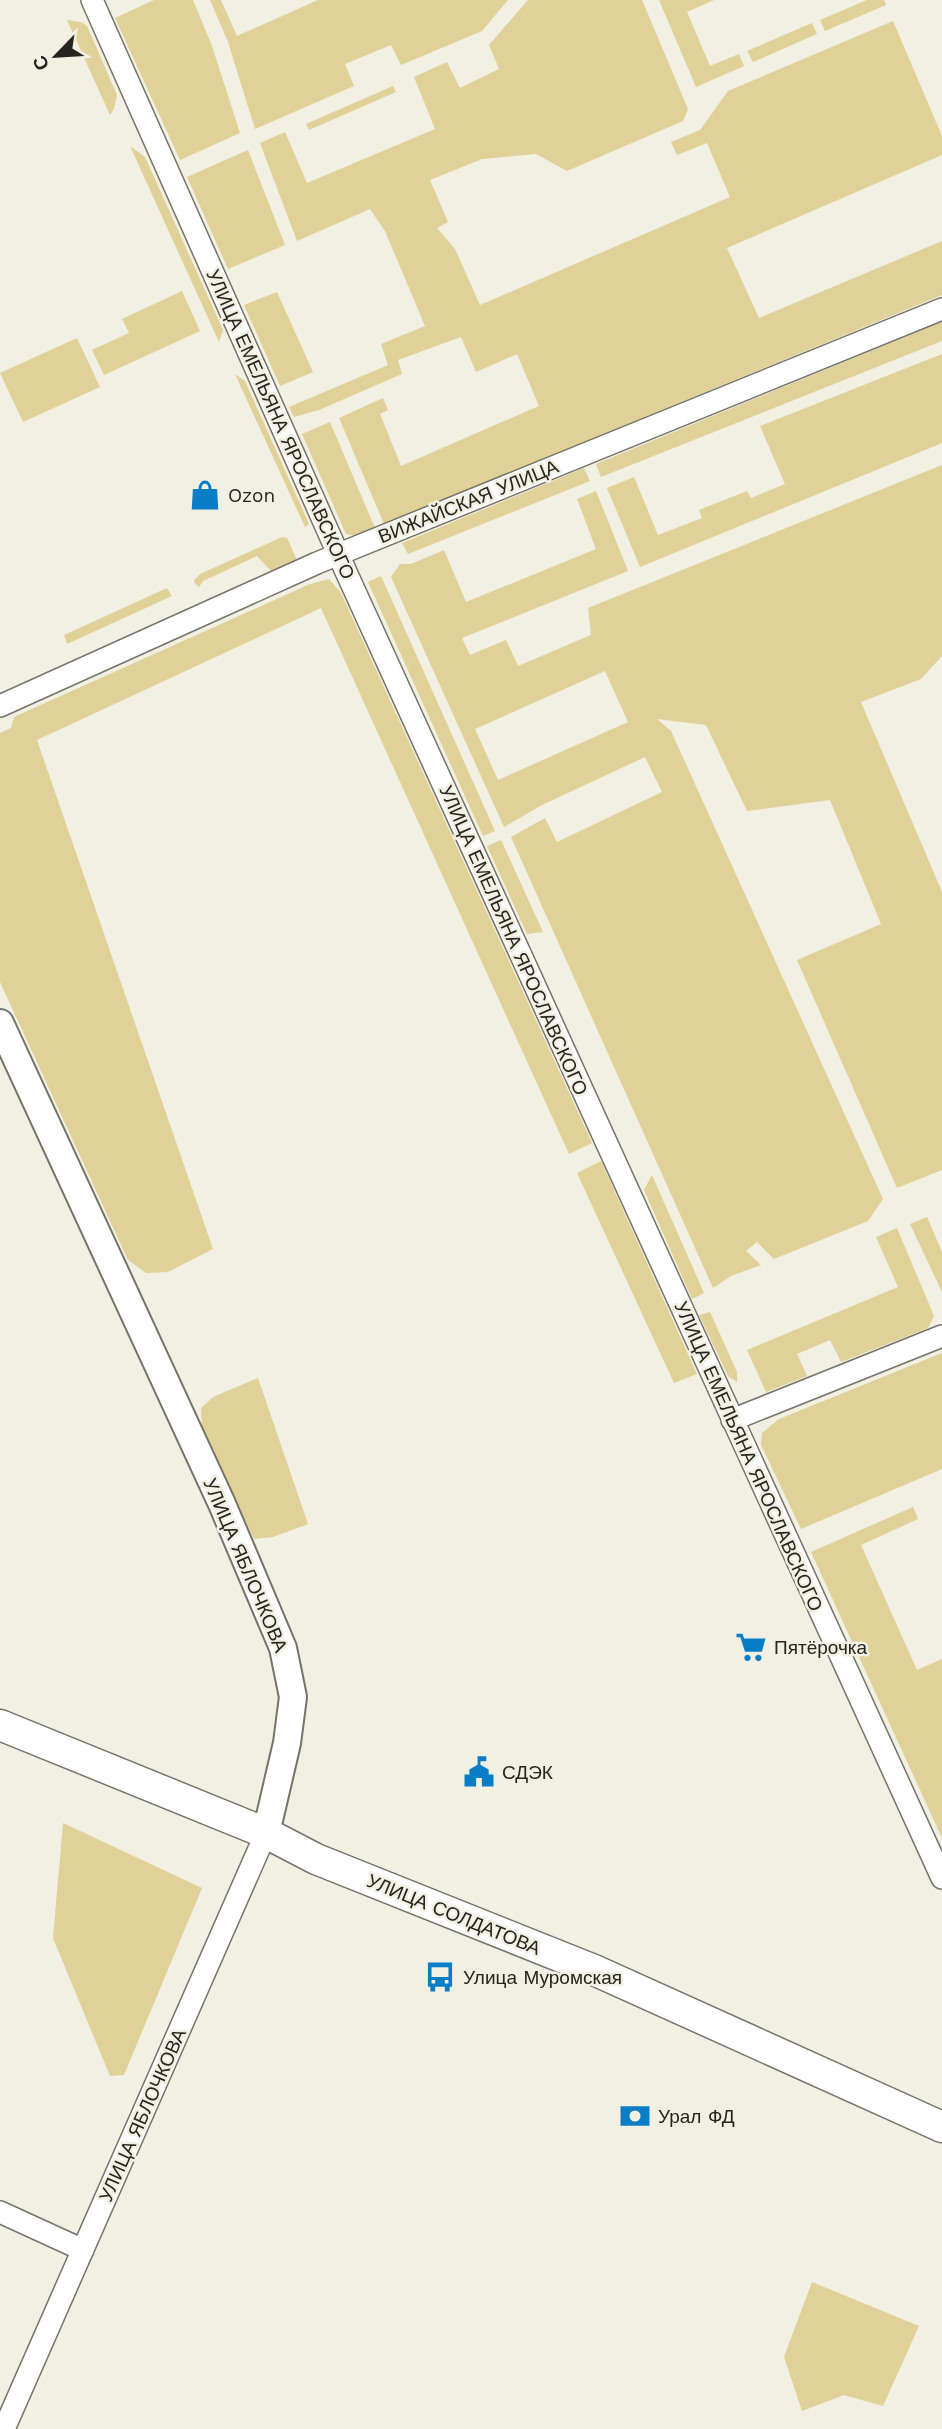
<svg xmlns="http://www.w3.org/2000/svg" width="942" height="2429" font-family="'Work Sans',sans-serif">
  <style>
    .green { fill: #dfd197; fill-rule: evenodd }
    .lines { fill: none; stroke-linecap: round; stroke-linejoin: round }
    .minor-casing { stroke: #767368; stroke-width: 24 }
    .tertiary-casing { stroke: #767368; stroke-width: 30 }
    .secondary-casing { stroke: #767368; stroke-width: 33 }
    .minor { stroke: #fff; stroke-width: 21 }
    .tertiary { stroke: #fff; stroke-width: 26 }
    .secondary { stroke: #fff; stroke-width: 30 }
    .labels { text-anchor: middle; stroke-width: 5; stroke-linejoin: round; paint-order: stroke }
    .street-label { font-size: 19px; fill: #25241f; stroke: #f2efe3 }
    .poi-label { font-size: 19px; fill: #25241f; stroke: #f2efe3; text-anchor: start }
  </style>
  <rect width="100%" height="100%" fill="#f2efe3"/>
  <path class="green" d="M154 0H193L212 46 240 133 180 160 115 18Z
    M210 0H221L237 36 318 0H508L482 31 401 65 391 45 345 64 354 86 255 129 228 42Z
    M528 0H642L688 109 683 121 567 171 536 154 482 159 430 180 448 222 437 228 455 249 480 305 730 197 707 143 677 155 671 142 700 130 728 91 893 21 942 136V155L727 248 759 318 942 241V295L384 524 339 418 383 398 388 410 380 414 401 466 539 406 517 354 476 372 461 337 398 360 402 374 319 410 294 417 289 407 388 365 381 344 425 326 385 231 370 209 297 241 260 143 285 132 307 183 435 129 414 77 447 62 460 88 499 69 489 45Z
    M659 0H714L687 12 710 66 739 54 744 66 696 87Z
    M867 0H884L886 5 825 31 820 20Z
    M67 20 81 22 87 26 117 95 114 109 110 115Z
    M812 23 817 34 753 62 747 51Z
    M393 86 396 92 309 130 306 124Z
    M130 146 145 157 223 330 219 342Z
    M248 150 285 245 228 269 187 177Z
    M182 291 200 331 104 375 92 350 129 333 122 319Z
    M277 292 313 372 280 386 244 305Z
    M942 322V341L601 477 596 464Z
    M77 338 100 387 23 422 0 373Z
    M942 354V443L640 567 607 488 634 477 658 535 702 518 699 510 747 491 751 498 785 484 760 426Z
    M235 374 245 381 309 524 305 527Z
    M330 422 375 528 357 536 346 534 302 434Z
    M942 465V656L921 679 861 702 942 892V1170L897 1188 797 960 881 924 830 800 747 811 706 725 657 719 671 731 883 1199 868 1221 774 1259 757 1242 746 1251 761 1265 731 1276 713 1288 511 837 545 818 557 842 662 792 645 757 542 805 504 827 391 577 400 564H411L444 550 466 602 596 549 577 499 596 491 628 571 462 638 470 655 506 640 518 666 591 635 588 608ZM605 671 628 722 498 780 475 729Z
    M584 468 590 481 408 554 402 543Z
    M282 537 287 538 297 560 272 572 257 556 203 581 199 587 195 584 194 580 200 574Z
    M381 576 495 831 483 836 368 582Z
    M329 579 341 593 592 1143 569 1154 321 608 37 740 213 1249 168 1272 146 1273 128 1260 0 982V733L11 728 14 717 310 584Z
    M167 588 172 596 67 644 64 635Z
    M501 840 543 932 527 934 487 846Z
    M601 1161 697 1374 674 1383 577 1173Z
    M652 1175 704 1293 692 1299 644 1190Z
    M927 1217 942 1252V1292L910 1224Z
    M897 1228 934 1316 928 1328 841 1362 830 1340 797 1354 807 1376 766 1392 747 1350 898 1287 876 1237Z
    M710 1312 737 1372V1382L728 1376 699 1315Z
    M942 1353V1469L801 1529 761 1445 762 1433 779 1419Z
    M258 1378 308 1524 273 1537 254 1539 202 1428 201 1408 213 1397Z
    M913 1507 918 1519 861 1545 917 1670 942 1659V1838L811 1552Z
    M63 1823 202 1888 124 2075 110 2076 53 1938Z
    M812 2282 919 2326 883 2406 844 2395 802 2411 784 2357Z"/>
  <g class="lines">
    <g class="minor-casing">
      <path id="minor" d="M92 0 347 574 942 1878
        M0 706 317 563 942 309
        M732 1420 942 1336
        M0 2212 83 2250
        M4 2429 266 1833"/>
    </g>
    <g class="tertiary-casing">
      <path id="tertiary" d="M0 1023 222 1504 283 1648 293 1697 287 1743 266 1833"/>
    </g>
    <g class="secondary-casing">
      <path id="secondary" d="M0 1725 266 1833 316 1859 594 1970 942 2127"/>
    </g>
    <use href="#minor" class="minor"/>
    <use href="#tertiary" class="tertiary"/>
    <use href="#secondary" class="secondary"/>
  </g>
  <defs>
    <g id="shop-bare" transform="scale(2.415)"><path d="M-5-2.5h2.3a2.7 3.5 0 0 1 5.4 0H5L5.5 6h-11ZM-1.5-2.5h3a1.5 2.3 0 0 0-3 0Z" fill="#0a7dc7" stroke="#f2efe3" stroke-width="2.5" paint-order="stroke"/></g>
    <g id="supermarket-bare" transform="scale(2.415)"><path d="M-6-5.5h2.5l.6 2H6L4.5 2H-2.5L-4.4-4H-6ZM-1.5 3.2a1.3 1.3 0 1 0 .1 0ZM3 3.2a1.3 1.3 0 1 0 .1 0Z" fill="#0a7dc7" stroke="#f2efe3" stroke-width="2.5" paint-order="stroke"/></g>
    <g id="civic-bare" transform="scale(2.415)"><path d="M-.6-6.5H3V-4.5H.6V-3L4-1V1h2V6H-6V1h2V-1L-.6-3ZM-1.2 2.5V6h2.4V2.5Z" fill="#0a7dc7" stroke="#f2efe3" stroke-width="2.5" paint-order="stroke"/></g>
    <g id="bus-bare" transform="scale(2.415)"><path d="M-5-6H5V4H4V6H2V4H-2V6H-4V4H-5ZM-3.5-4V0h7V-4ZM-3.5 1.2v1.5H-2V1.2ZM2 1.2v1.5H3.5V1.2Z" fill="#0a7dc7" stroke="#f2efe3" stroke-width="2.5" paint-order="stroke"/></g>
    <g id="bank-bare" transform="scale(2.415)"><path d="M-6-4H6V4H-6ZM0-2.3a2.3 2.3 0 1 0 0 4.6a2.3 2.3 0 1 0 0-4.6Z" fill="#0a7dc7" stroke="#f2efe3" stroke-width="2.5" paint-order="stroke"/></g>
  </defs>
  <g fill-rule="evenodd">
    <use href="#shop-bare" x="205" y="495"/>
    <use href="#supermarket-bare" x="751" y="1647"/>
    <use href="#civic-bare" x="479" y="1772"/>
    <use href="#bus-bare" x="440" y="1977"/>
    <use href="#bank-bare" x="635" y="2116"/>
  </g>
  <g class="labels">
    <g class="street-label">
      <text transform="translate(281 424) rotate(66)" y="7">УЛИЦА ЕМЕЛЬЯНА ЯРОСЛАВСКОГО</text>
      <text transform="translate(468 501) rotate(-22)" y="7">ВИЖАЙСКАЯ УЛИЦА</text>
      <text transform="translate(514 940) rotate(66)" y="7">УЛИЦА ЕМЕЛЬЯНА ЯРОСЛАВСКОГО</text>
      <text transform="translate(749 1456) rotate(66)" y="7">УЛИЦА ЕМЕЛЬЯНА ЯРОСЛАВСКОГО</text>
      <text transform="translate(246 1565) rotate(67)" y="7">УЛИЦА ЯБЛОЧКОВА</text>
      <text transform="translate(454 1914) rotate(22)" y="7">УЛИЦА СОЛДАТОВА</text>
      <text transform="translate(142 2115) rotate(-66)" y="7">УЛИЦА ЯБЛОЧКОВА</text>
    </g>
    <g class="poi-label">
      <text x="228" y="502">Ozon</text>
      <text x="774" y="1654">Пятёрочка</text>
      <text x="502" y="1779">СДЭК</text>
      <text x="463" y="1984">Улица Муромская</text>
      <text x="658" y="2123">Урал ФД</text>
    </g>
  </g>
  <g transform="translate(56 56) rotate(245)" stroke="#f2efe3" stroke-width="5" paint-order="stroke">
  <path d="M0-5L12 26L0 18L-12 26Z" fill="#25241f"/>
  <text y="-10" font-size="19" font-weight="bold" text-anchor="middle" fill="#25241f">С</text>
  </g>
</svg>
